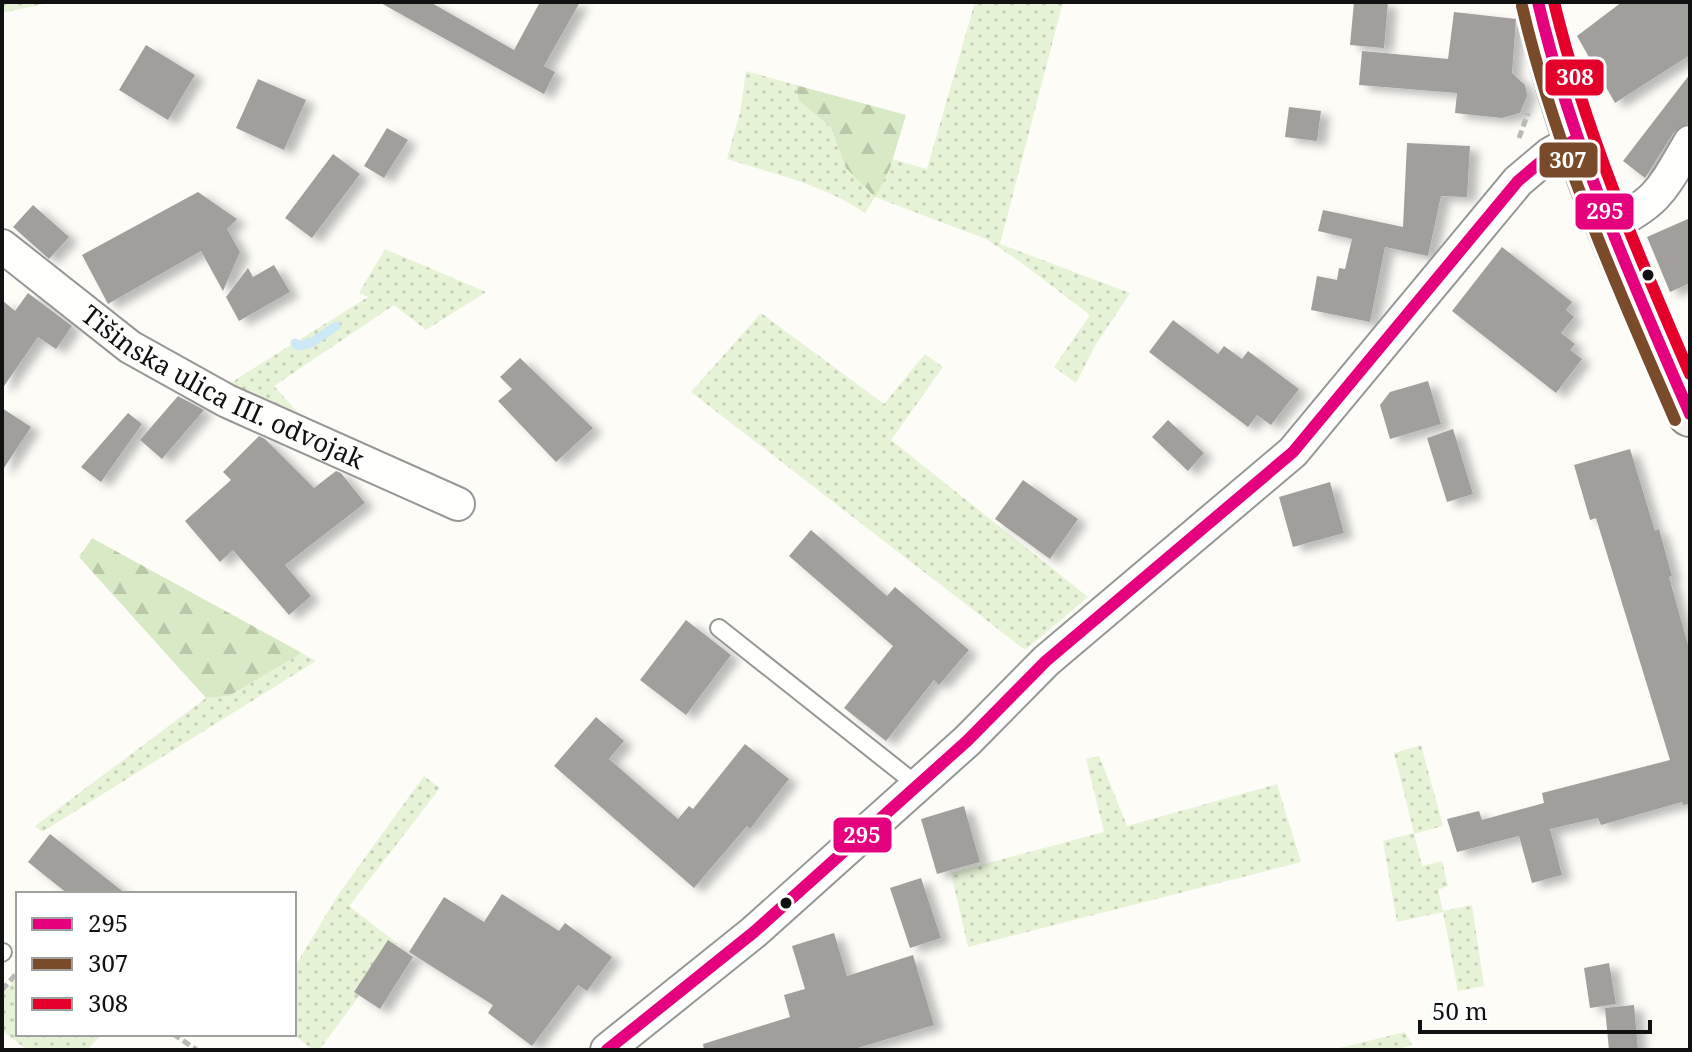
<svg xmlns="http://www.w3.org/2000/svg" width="1692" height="1052" font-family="'Noto Serif',serif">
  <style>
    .grass { fill: url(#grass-dots) }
    .forest { fill: url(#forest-firs) }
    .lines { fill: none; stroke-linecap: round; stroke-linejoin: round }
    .stream { stroke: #cde8f7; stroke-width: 9 }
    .building { fill: #a19f9c; filter: url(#shadow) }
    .lane-casing { stroke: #979795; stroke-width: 20 }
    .street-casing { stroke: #979795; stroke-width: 36 }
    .secondary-casing { stroke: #8e8d8b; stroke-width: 48 }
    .path { stroke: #b9b9b8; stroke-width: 5; stroke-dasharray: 8 4; stroke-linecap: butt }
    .lane { stroke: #fffffe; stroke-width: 16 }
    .street { stroke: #fffffe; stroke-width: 32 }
    .secondary { stroke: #f6f4eb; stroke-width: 44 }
    .bus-1-casing { stroke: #fff; stroke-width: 18 }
    .bus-2-casing { stroke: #fff; stroke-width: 18 }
    .bus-3-casing { stroke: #fff; stroke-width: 18 }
    .bus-1 { stroke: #e5007d; stroke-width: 12 }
    .bus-2 { stroke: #7a4b2a; stroke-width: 12 }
    .bus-3 { stroke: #e4002b; stroke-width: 12 }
    .bus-dot { fill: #111; stroke: #fff; stroke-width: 3 }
    .labels { text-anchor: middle; stroke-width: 8; stroke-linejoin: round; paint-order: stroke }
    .street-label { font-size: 26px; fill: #111; stroke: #fff }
    .line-badge { stroke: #fff; stroke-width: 3 }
    .badge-label { font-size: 22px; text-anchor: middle; font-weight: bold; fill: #fff }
  </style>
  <defs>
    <pattern id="grass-dots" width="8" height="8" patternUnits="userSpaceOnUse" patternTransform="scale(2)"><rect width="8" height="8" fill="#e7f3d7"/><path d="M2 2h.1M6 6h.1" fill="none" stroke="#c5cfb8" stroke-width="1.8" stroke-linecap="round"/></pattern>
    <pattern id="forest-firs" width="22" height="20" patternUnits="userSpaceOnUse" patternTransform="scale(2)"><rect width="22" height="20" fill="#d8eac5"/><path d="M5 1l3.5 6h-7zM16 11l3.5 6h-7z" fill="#b8c8a8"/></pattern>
    <filter id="shadow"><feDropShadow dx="9" dy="5" stdDeviation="4" flood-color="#0004"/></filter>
  </defs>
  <rect width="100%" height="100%" fill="#fdfcf7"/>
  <path class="grass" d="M2 2H53L2 13Z
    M975 2H1063L1000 244 1130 293 1095 346 1076 383 1054 367 1090 315 1019 261 986 239 875 197 865 213C825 185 773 174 727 159L740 113 746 71 796 85 800 101 830 126 846 168H890L892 159 927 169Z
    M385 249 486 292 426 330 394 305 274 386 298 413 285 421 221 391 238 378 368 297 359 293Z
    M761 313 884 404 925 354 943 367 891 440 1088 597 1025 650 691 392Z
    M302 653 316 661 42 832 35 826 206 698 229 696Z
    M1421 745 1443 826 1414 834 1422 866 1442 861 1448 886 1438 890 1443 911 1472 905 1484 986 1458 991 1443 912 1397 922 1383 841 1414 833 1394 753Z
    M1099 756 1127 826 1277 784 1301 862 968 947 951 873 1104 832 1086 759Z
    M424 776 440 788 349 906 398 944 319 1050H313L293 1034 294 968 338 895Z
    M18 976V1034H102L87 1050H27L2 1030V995Z
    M1405 1032 1412 1045 1394 1050H1331Z"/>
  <path class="forest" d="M796 85 906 115 890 168 875 197 846 168 830 126 799 101Z
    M92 538 302 653 229 696 206 698 79 557Z"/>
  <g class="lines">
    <path class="stream" d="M295 343 298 346 311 343 336 326"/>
  </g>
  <path class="building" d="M379 2H430L514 50 540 2H580L544 66 555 72 544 94Z
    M1354 2H1388L1384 48 1350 45Z
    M1622 2H1690V55L1615 103 1577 36Z
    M1454 12 1516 19 1512 73 1525 85 1527 96 1520 113 1502 118 1455 113 1457 93 1359 85 1362 51 1448 59Z
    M146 45 195 75 168 120 119 90Z
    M1690 74V122L1674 132 1645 178 1623 161Z
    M258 79 306 100 284 150 236 128Z
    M1289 107 1321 111 1317 141 1285 137Z
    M387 128 408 140 384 178 364 166Z
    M1407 143 1470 146 1467 197 1441 196 1428 256 1385 247 1370 322 1311 310 1317 276 1337 280 1339 268 1345 269 1352 239 1318 231 1323 210 1403 227Z
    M333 154 360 174 312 238 285 218Z
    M198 192 237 219 227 229 240 252 223 291 201 251 108 304 82 255Z
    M33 205 69 237 49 259 13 227Z
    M1690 218V283L1670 292 1647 237Z
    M1502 247 1572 302 1566 310 1574 317 1561 333 1575 344 1570 350 1582 359 1556 393 1452 311Z
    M274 265 290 292 239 321 226 297 248 268 253 277Z
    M28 293 72 326 56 349 38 337 2 389V300L15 311Z
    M1173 320 1218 354 1224 346 1242 359 1248 351 1299 389 1271 425 1257 415 1248 427 1149 352Z
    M520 358 593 428 556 462 498 401 512 389 500 377Z
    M1428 381 1441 424 1390 439 1380 405 1390 392Z
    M178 396 204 410 162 459 140 440Z
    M2 408 31 427 2 471Z
    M128 413 142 424 101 482 81 467Z
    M1168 420 1204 453 1188 471 1152 437Z
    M1453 429 1473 494 1447 502 1427 438Z
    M259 436 265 439 314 488 336 471 341 473 365 503 285 565 311 596 289 615 233 550 220 562 185 521 231 480 223 472Z
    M1630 449 1655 531 1659 529 1672 576 1669 577 1690 652V804L1683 805 1682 802 1601 825 1598 818 1550 829 1562 875 1532 883 1519 836 1457 852 1447 819 1479 811 1482 820 1544 803 1542 793 1670 760 1596 518 1590 520 1574 465Z
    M1023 480 1078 519 1050 559 995 519Z
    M1330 482 1344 533 1293 547 1279 497Z
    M811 530 887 596 895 587 969 650 939 685 934 680 886 741 844 708 893 646 789 556Z
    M686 620 731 655 686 715 640 680Z
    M596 717 624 741 609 759 678 819 689 806 693 809 745 744 789 779 750 829 747 826 694 888 554 766Z
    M964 806 980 862 937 874 921 819Z
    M50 834 126 894H68L28 862Z
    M921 878 941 938 910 948 890 888Z
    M502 894 559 931 565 923 612 957 587 991 578 985 532 1046 488 1013 493 1005 409 952 444 897 484 922Z
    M834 933 847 976 913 955 934 1025 851 1050H704L703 1044 790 1017 784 995 805 989 792 946Z
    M388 940 413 957 380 1009 354 992Z
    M1609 963 1616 1004 1590 1008 1584 968Z
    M1634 1005 1638 1050H1609L1605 1008Z"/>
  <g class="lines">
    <g class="lane-casing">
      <path id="lane" d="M719 628 917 785
        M2 953 3 952"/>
    </g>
    <g class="street-casing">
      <g id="street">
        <path d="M1609 226C1659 202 1663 188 1690 142"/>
        <path id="s1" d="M2 246 130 347 227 401 458 504"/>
        <path d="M607 1050 754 932 967 741 1046 661 1293 452 1518 181 1550 154 1577 139"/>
      </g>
    </g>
    <g class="secondary-casing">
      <path id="secondary" d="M1538 2C1567 146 1632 280 1690 414"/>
    </g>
    <path class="path" d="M1519 138 1528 113
      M2 990 17 973
      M173 1034 197 1050"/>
    <use href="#lane" class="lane"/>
    <use href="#street" class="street"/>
    <use href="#secondary" class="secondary"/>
    <g class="bus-1-casing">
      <path id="bus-1" d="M1538 2C1572 146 1631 279 1690 414
        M607 1050 754 932 967 741 1046 661 1293 452 1518 181 1550 154 1577 139"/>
    </g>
    <g class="bus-2-casing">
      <path id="bus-2" d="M1522 6C1556 151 1616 284 1675 420"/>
    </g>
    <g class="bus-3-casing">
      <path id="bus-3" d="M1554 2C1585 132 1637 252 1690 374"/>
    </g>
    <use href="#bus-1" class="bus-1"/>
    <use href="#bus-2" class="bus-2"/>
    <use href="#bus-3" class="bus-3"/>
  </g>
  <g class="bus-dot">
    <circle cx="1648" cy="275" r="7"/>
    <circle cx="786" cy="903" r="7"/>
  </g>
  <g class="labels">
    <g class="street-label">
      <text dy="9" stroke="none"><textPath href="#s1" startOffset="264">Tišinska ulica III. odvojak</textPath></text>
    </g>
  </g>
  <g class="line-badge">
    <rect x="1544" y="58" width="61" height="39" rx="8" fill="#e4002b"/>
    <rect x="1538" y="141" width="61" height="38" rx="8" fill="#7a4b2a"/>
    <rect x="1574" y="192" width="61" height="39" rx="8" fill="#e5007d"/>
    <rect x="832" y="816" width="61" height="38" rx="8" fill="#e5007d"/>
  </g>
  <g class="badge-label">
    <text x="1575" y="85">308</text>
    <text x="1568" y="168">307</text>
    <text x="1605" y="219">295</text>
    <text x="862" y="843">295</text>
  </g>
  <rect width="1692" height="1052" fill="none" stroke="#111111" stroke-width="8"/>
  <rect x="16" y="892" width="280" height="144" fill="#ffffff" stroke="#a0a0a0" stroke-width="2"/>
  <rect x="32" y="918" width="40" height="12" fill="#e5007d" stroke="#a0a0a0" stroke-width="2"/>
  <text x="88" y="932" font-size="24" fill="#111111">295</text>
  <rect x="32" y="958" width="40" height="12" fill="#7a4b2a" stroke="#a0a0a0" stroke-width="2"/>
  <text x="88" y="972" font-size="24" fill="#111111">307</text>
  <rect x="32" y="998" width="40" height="12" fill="#e4002b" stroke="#a0a0a0" stroke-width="2"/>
  <text x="88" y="1012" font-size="24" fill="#111111">308</text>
  <path d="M1420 1020v12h230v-12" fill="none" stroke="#111111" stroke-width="4"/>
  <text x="1432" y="1020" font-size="24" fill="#111111" stroke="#ffffff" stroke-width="6" paint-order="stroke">50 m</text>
</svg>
